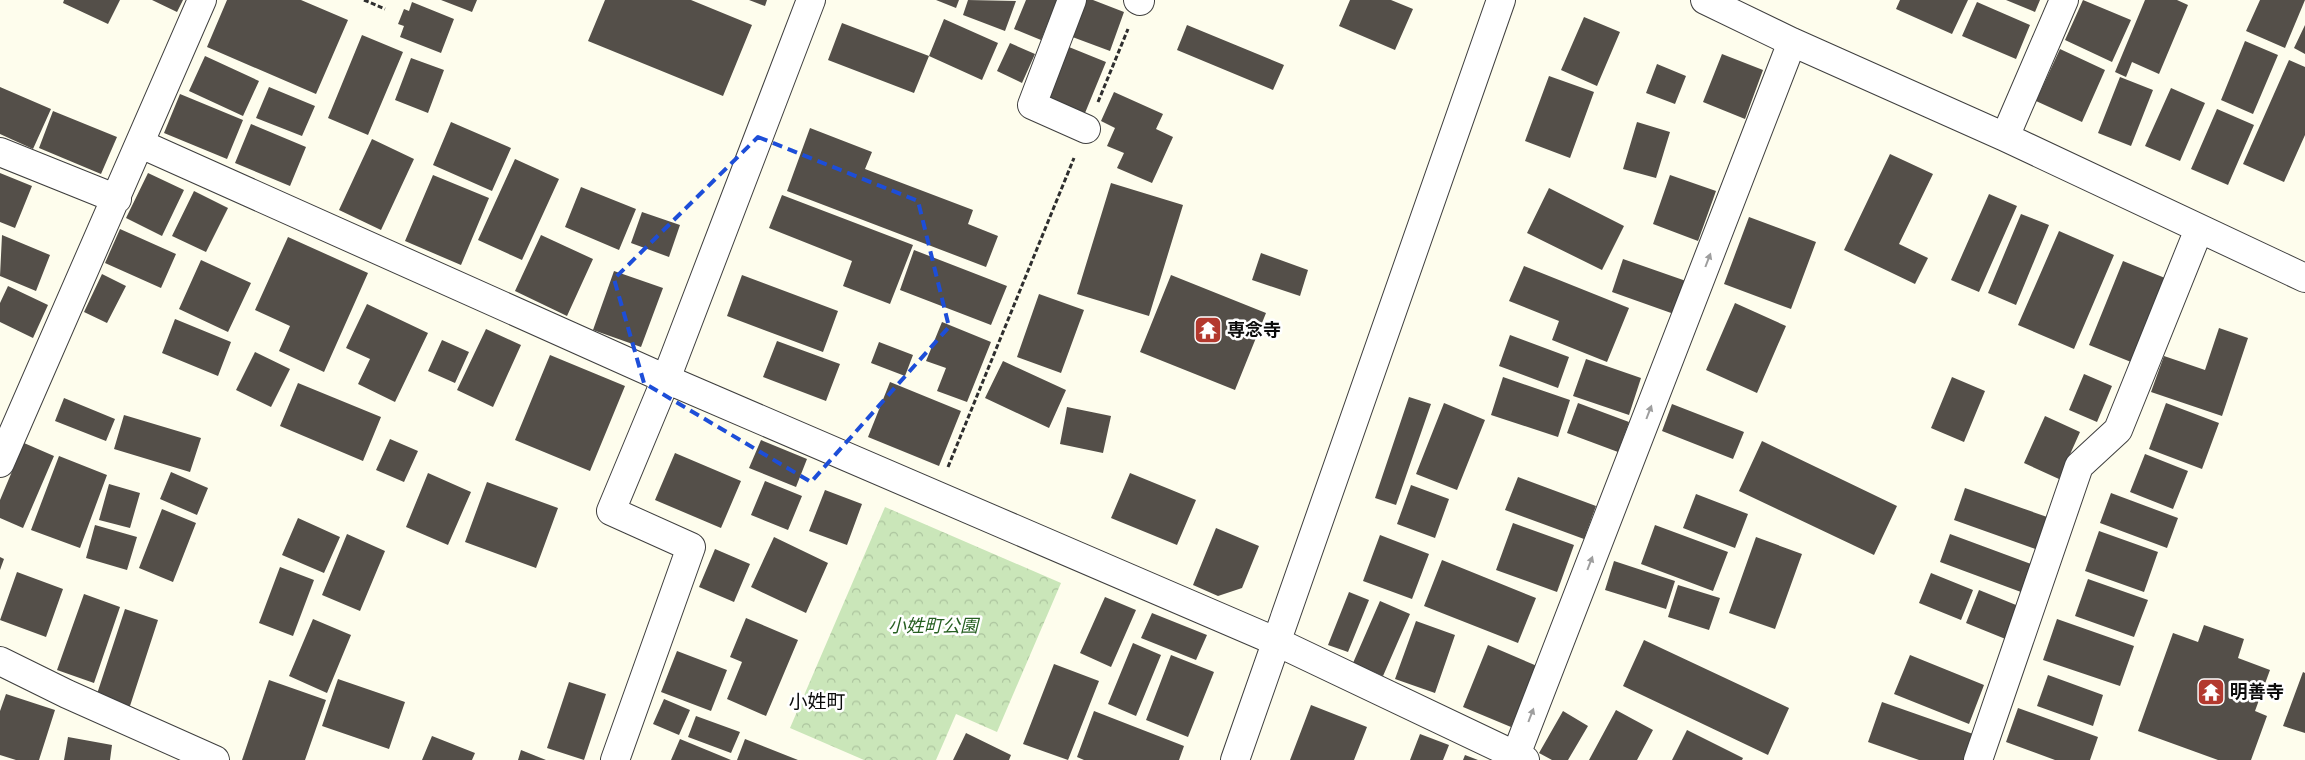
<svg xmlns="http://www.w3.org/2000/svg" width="2305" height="760" font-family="Spectral,'Noto Sans JP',serif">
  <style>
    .park { fill: url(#park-crowns) }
    .building { fill: #544f49 }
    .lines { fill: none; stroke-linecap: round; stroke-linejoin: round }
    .minor-casing { stroke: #3f3f3f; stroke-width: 30 }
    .path { stroke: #2e2e2e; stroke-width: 3; stroke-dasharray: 5 2.5; stroke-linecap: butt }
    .minor { stroke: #fff; stroke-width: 28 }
    .oneway { fill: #9e9e9e }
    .marked { fill: none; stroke: #1d4ed8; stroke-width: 4; stroke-dasharray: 10 6; stroke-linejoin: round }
    .labels { text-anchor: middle; stroke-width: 5; stroke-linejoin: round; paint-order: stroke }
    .poi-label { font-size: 18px; font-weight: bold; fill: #0c0c0c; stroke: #fff; text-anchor: start }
    .park-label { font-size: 18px; font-style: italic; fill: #265f21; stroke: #fff }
    .neighbourhood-label { font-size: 19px; fill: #0c0c0c; stroke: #fff }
  </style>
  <defs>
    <pattern id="park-crowns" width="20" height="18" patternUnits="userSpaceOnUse" patternTransform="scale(1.25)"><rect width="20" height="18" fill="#cae6b9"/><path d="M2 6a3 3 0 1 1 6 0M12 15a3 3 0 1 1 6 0" fill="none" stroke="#acc49e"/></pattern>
  </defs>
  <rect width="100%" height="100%" fill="#fefded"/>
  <path class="park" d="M885 507 1061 583 997 732 956 714 936 760H864L790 728Z"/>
  <path class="building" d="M64 0H120L108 24 63 3Z
    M152 0H183L177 12Z
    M227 0H301L348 20 316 94 207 47Z
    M441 0H477L472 12Z
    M605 0H691L752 25 723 96 588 41Z
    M749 0H767L765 6Z
    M936 0H959L956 8Z
    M968 0 1016 1 1005 31 963 15Z
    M1026 0H1057L1041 40 1014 29Z
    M1079 0H1093L1124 12 1110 51 1067 35Z
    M1350 0H1391L1413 9 1395 50 1339 26Z
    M1900 0H1968L1952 34 1896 9Z
    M2006 0H2040L2035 12Z
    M2083 0 2131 20 2112 62 2065 40Z
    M2145 0H2177L2188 5 2159 74 2132 62 2126 77 2115 72Z
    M2260 0H2305L2285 48 2246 31Z
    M412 2 454 19 441 53 400 37 404 26 398 24 404 9 409 11Z
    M1977 2 2030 25 2016 59 1962 36Z
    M1584 17 1620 32 1597 86 1561 70Z
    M944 19 998 43 982 80 929 56Z
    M842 23 929 56 914 93 828 60Z
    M1187 25 1284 65 1273 90 1177 50Z
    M2305 25V54L2294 48Z
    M362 35 403 52 368 135 328 118Z
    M2245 41 2278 55 2253 114 2221 100Z
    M1010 43 1035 54 1022 83 997 71Z
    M1064 45 1106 62 1085 113 1043 96Z
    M2060 49 2105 70 2082 122 2036 101Z
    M1722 54 1763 70 1745 119 1703 102Z
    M205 56 259 81 243 116 189 91Z
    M411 58 444 70 428 113 395 100Z
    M2289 60 2305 67V135L2284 182 2243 164Z
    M1657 64 1686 76 1675 104 1646 93Z
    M1549 76 1594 92 1570 158 1525 141Z
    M2120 77 2153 90 2131 146 2098 133Z
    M0 87 51 109 33 149 0 134Z
    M269 87 315 106 302 136 256 118Z
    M2171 88 2205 103 2180 161 2145 146Z
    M1114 92 1163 114 1156 129 1173 137 1152 183 1117 168 1124 153 1107 146 1115 128 1101 121Z
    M180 94 243 120 227 159 164 133Z
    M2217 109 2254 125 2228 185 2191 169Z
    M53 111 117 137 101 174 39 148Z
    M451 122 511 148 492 191 433 165Z
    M1637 122 1670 132 1656 178 1623 169Z
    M251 124 306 147 290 186 235 163Z
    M810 128 872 152 865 169 973 210 968 224 998 236 986 267 787 191Z
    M372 139 414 159 381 230 339 210Z
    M1890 154 1933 174 1899 244 1928 258 1915 284 1844 250Z
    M515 159 559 179 522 260 478 240Z
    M0 173 32 186 15 228 0 222Z
    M148 173 184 190 162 236 126 218Z
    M433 175 489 198 461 265 405 241Z
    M1670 175 1716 191 1698 241 1653 224Z
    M1111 183 1183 205 1149 316 1077 294Z
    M581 187 636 209 619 250 565 227Z
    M1549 188 1624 226 1602 270 1527 233Z
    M194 191 228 208 206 252 172 236Z
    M1989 194 2017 206 1979 292 1951 280Z
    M782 195 913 245 890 304 843 286 852 261 769 228Z
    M642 212 680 225 669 257 631 243Z
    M2021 214 2049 225 2016 305 1988 293Z
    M1749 217 1816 242 1791 309 1724 284Z
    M120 229 176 254 161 288 105 263Z
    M2059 231 2114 255 2074 349 2018 325Z
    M2 235 50 255 36 291 0 276Z
    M541 235 593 259 567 316 515 291Z
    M288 237 368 273 324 372 279 351 290 326 255 310Z
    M914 250 1007 286 991 325 900 290Z
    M1261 253 1308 270 1300 296 1252 280Z
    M1623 259 1686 281 1674 314 1612 292Z
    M201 260 251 283 228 332 179 309Z
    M2123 261 2165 278 2131 362 2089 345Z
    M1524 266 1629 308 1607 362 1552 340 1559 321 1509 301Z
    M614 271 663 288 641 347 593 330Z
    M102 274 126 286 107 323 84 312Z
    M742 275 838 311 823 352 727 316Z
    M1171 275 1266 313 1235 390 1140 352Z
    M8 286 48 305 33 338 0 322V303Z
    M1039 294 1084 310 1061 373 1017 357Z
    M1735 303 1786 326 1757 393 1706 370Z
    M367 304 428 333 395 402 358 384 370 359 346 348Z
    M175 319 231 342 218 376 162 353Z
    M942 322 991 342 967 402 937 391 946 368 926 361Z
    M2219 328 2248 338 2222 416 2151 392 2164 356 2205 370Z
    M486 329 521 345 493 407 457 390Z
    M1510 335 1569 357 1558 388 1499 366Z
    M442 340 469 352 455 383 428 371Z
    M777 341 840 364 826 401 763 377Z
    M879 342 913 355 905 376 871 363Z
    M255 352 290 369 271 407 236 390Z
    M550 355 625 386 590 471 515 440Z
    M1586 359 1641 378 1629 415 1573 396Z
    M1003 361 1066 390 1049 428 985 398Z
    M2084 374 2112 386 2097 422 2069 410Z
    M1503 377 1570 400 1558 437 1491 415Z
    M1952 377 1985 391 1964 442 1931 428Z
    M890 382 961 411 939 466 868 437Z
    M298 383 381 417 363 461 280 426Z
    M1409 397 1431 404 1396 505 1375 498Z
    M64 398 115 419 106 441 55 421Z
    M1444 403 1485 420 1457 490 1416 474Z
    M1578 403 1629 422 1618 452 1567 433Z
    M2166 403 2219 423 2202 469 2149 449Z
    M1672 404 1744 432 1733 459 1662 431Z
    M1067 407 1111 416 1103 453 1060 444Z
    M124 415 201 438 190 472 114 449Z
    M2045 416 2080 432 2059 479 2024 463Z
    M390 439 418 451 404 482 376 470Z
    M761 440 807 459 796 487 749 468Z
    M1762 441 1897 506 1874 555 1739 491Z
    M24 443 54 456 23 528 0 518V500Z
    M675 453 741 481 721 528 655 500Z
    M2145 454 2188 471 2173 509 2130 492Z
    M59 456 107 475 80 548 31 530Z
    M171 472 208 488 197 515 160 499Z
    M428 473 471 492 448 545 406 527Z
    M1130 473 1196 500 1177 545 1111 518Z
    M1518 477 1596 506 1584 539 1505 510Z
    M765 481 802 496 788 530 751 515Z
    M487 482 558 508 536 568 465 542Z
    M109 484 140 493 130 528 99 520Z
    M1411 485 1449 499 1435 538 1397 524Z
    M1965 488 2050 518 2038 550 1954 520Z
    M825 490 862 504 847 545 809 531Z
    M2111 493 2178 518 2167 548 2100 523Z
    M1696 494 1748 514 1735 548 1683 528Z
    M162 509 196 523 173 582 139 568Z
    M298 518 340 537 324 573 282 555Z
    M1513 523 1574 545 1557 592 1496 570Z
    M95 525 137 537 127 570 86 558Z
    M1655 525 1728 552 1713 591 1641 564Z
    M1216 528 1259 546 1242 588 1218 596 1193 585Z
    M2099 531 2158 552 2144 592 2085 571Z
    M347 534 385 551 360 611 322 595Z
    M1950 534 2031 564 2021 592 1940 562Z
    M1380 535 1429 554 1412 599 1363 581Z
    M774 537 828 563 806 613 751 587Z
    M1756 537 1802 554 1775 629 1729 613Z
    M715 549 750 564 734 602 699 587Z
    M0 557 4 559 0 570Z
    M1442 560 1536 598 1518 643 1424 606Z
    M1614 561 1675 581 1666 609 1605 590Z
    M280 567 314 580 293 636 259 623Z
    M17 572 63 589 46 637 0 620Z
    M1931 573 1973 590 1961 620 1919 603Z
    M2088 579 2148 600 2134 637 2075 616Z
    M1678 585 1720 598 1709 630 1668 617Z
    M1979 590 2021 607 2008 640 1966 623Z
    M1349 592 1369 600 1348 652 1328 645Z
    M84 594 120 607 94 683 57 670Z
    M1105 597 1136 610 1111 667 1080 653Z
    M1380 601 1410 614 1383 676 1353 663Z
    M125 609 158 620 129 709 96 697Z
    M1152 613 1207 635 1196 660 1141 638Z
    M746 618 798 640 766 716 727 699 742 662 730 657Z
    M313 619 351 635 327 693 289 676Z
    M2057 619 2134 646 2120 686 2043 660Z
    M1416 621 1455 635 1435 693 1395 679Z
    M2204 625 2244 639 2238 658 2270 670 2255 711 2267 716 2251 760H2218L2138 731 2173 633 2198 642Z
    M1644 640 1789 708 1768 755 1623 686Z
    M1133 643 1161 655 1136 716 1108 704Z
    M1488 645 1537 666 1511 727 1463 707Z
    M677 651 727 670 711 711 661 692Z
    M1171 655 1214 672 1188 737 1146 720Z
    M1910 655 1984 685 1969 724 1894 694Z
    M1054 664 1099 681 1068 760 1023 744Z
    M2303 672 2305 673V733L2283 726Z
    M2048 675 2103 695 2093 726 2037 706Z
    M338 679 405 702 389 749 322 726Z
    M269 680 326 700 305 760H242Z
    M569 682 606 694 584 760 547 748Z
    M6 694 55 710 39 760H16L0 755V711Z
    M664 699 690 710 679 735 653 724Z
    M1882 702 1976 735 1968 760H1919L1868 742Z
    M1311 705 1367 727 1354 760H1290Z
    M2018 708 2098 737 2090 760H2055L2006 742Z
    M1616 710 1653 730 1637 760H1589Z
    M1094 711 1184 746 1179 760H1084L1077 757Z
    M1563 711 1588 726 1568 760H1552L1539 753Z
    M696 716 740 732 731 753 688 737Z
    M1687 730 1743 758 1742 760H1672Z
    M966 733 1011 755 1009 760H953Z
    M1420 734 1449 745 1443 760H1410Z
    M432 736 475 753 472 760H422Z
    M68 737 112 745 110 760H64Z
    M680 739 731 760H671Z
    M745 739 798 760H737Z
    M521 750 546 760H518Z
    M1465 755 1478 760H1463Z"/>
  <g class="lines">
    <g class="minor-casing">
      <path id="minor" d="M1072 0 1032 105 1086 129
        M1138 0 1140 1
        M1705 0 1792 42 2005 137 2305 278
        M2005 137 2064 0
        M141 144 666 379 1275 641 1525 760
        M0 152 117 199
        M0 463 202 0
        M0 661 67 694 215 760
        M615 760 691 547 611 511 666 379 811 0
        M1235 760 1501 0
        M1514 760 1792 42
        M1978 760 2079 466 2118 430 2199 229"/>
    </g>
    <path class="path" d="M364 0 385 9
      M1098 102 1128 29
      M948 467 1074 158"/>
    <use href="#minor" class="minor"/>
  </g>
  <defs><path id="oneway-solid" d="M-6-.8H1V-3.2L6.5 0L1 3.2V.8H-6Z" transform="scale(1.25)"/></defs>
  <g class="oneway">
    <use href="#oneway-solid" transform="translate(1708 260) rotate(-69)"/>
    <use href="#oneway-solid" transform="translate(1649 412) rotate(-69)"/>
    <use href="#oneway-solid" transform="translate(1590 563) rotate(-69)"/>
    <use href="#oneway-solid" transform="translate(1531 715) rotate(-69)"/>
  </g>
  <path class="marked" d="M758 137 918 201 949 327 811 482 644 383 614 279Z"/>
  <defs>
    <g id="temple-square" transform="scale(1.4375)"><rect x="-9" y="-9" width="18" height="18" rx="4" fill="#b3392e" stroke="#fff"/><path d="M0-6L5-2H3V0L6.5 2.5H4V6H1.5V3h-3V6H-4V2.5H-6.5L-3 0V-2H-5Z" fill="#fff"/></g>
  </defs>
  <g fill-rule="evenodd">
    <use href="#temple-square" x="1208" y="330"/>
    <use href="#temple-square" x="2211" y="692"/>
  </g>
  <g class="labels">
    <g class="poi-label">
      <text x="1227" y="336">専念寺</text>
      <text x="2230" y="698">明善寺</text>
    </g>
    <g class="park-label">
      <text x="933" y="632">小姓町公園</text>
    </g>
    <g class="neighbourhood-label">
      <text x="817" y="708">小姓町</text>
    </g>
  </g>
</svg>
